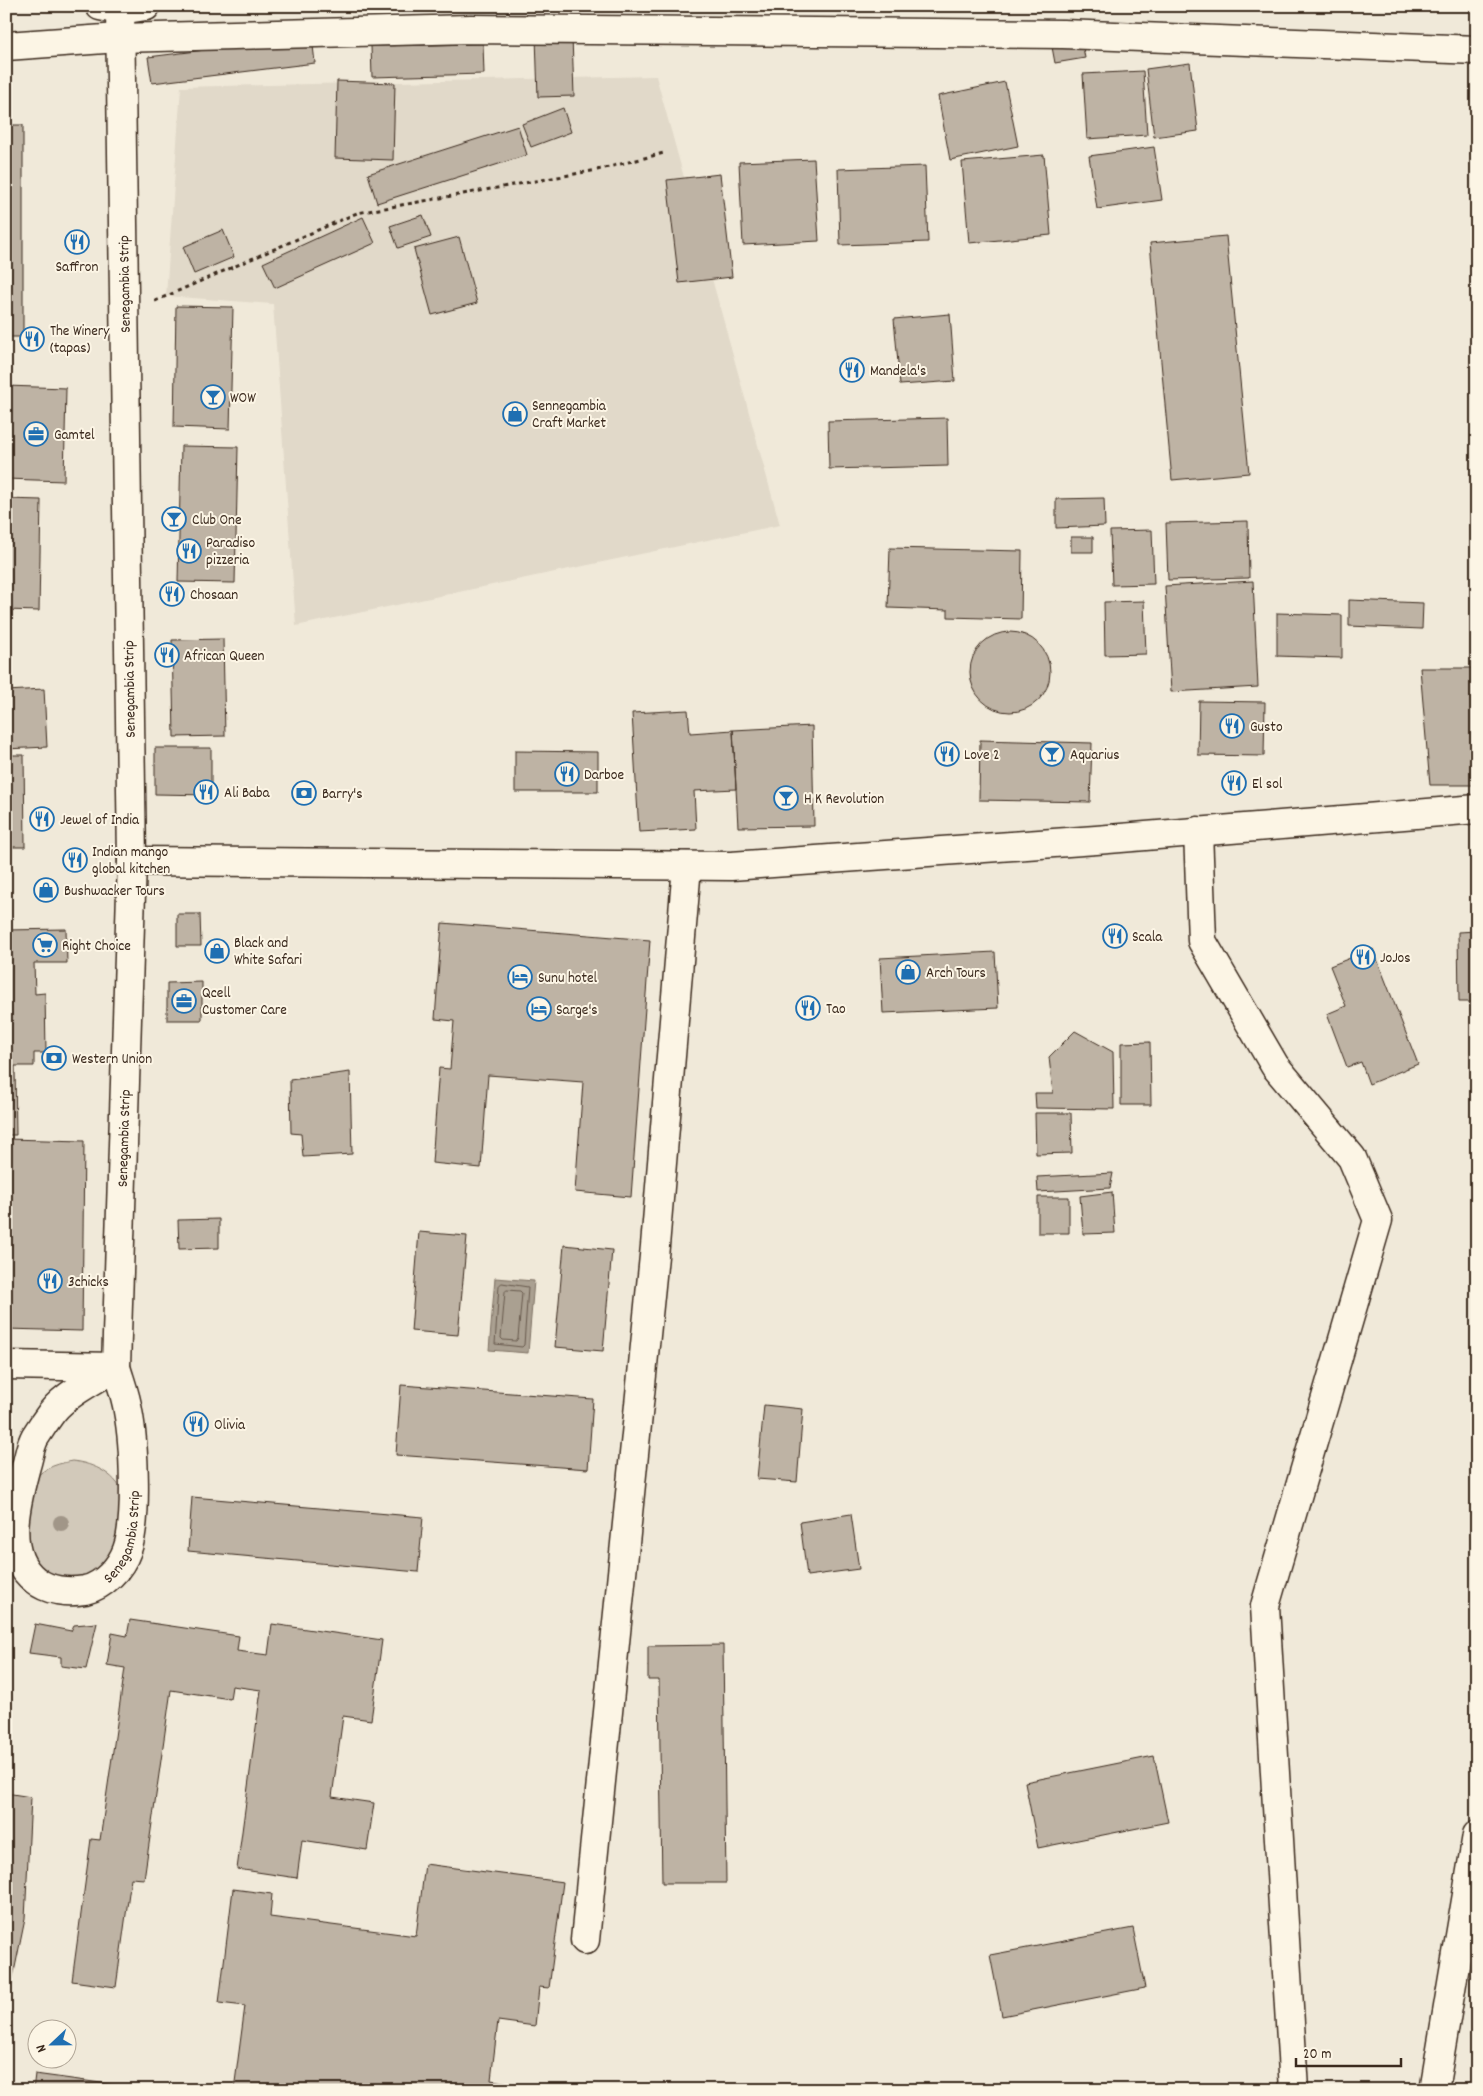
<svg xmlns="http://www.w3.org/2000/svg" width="1483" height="2096" font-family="Dekko,sans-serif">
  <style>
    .built { fill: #e1d9c9 }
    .green { fill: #d2c9ba; stroke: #867a6c }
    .water { fill: #aaa091; stroke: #7e7163 }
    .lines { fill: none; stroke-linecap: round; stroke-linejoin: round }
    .shore { stroke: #67594c; stroke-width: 1 }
    .building { fill: #beb3a4; stroke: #3b2a1e }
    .minor-casing { stroke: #3b2a1e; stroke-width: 31 }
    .major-casing { stroke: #3b2a1e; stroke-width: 31 }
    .path { stroke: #3b2a1e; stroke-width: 3; stroke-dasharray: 4 4; stroke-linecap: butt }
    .minor { stroke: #fcf5e5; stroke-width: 28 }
    .major { stroke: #fcf5e5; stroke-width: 28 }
    .tree { fill: #a19688 }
    .labels { text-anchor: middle; stroke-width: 4; stroke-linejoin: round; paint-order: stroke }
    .poi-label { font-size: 15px; fill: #3b2a1e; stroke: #fcf5e5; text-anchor: start }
    .street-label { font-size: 15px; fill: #3b2a1e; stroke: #fcf5e5 }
  </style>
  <rect width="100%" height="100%" fill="#f0e9d9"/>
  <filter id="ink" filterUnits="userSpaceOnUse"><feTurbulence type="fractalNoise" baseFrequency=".02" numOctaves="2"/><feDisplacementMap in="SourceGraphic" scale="10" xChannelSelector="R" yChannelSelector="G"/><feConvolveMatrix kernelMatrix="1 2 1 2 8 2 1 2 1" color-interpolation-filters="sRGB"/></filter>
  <g filter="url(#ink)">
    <path class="built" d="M656 76 780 525 296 626 273 304 166 296 181 87Z"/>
    <path class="green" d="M72 1461C93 1463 120 1475 124 1499 127 1513 125 1528 126 1542L97 1576 60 1582 26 1560 29 1484C43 1469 51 1465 72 1461Z"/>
    <path class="water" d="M495 1278 534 1281 528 1353 489 1350Z"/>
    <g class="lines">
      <path class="shore" d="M502 1283 528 1287 524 1345 522 1347 495 1344 499 1286Z
        M507 1290 520 1291 522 1293 518 1338 516 1341 503 1340 501 1338 505 1292Z"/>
    </g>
    <path class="building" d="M572 36 574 96 538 97 536 37Z
      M312 37 315 63 152 83 148 57Z
      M1082 42 1085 58 1055 63 1052 47Z
      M483 44 484 74 372 77 371 46Z
      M1190 63 1198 131 1154 137 1146 69Z
      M1143 71 1147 135 1087 139 1083 74Z
      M337 81 395 83 393 160 335 158Z
      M1005 82 1018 146 950 160 938 96Z
      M563 108 571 132 531 147 522 124Z
      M6 125H23V337H6Z
      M518 126 527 155 377 203 368 174Z
      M1154 147 1162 200 1097 209 1089 156Z
      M1044 155 1051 235 969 243 962 162Z
      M814 159 819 241 743 245 739 162Z
      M925 166 928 242 840 245 838 169Z
      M720 174 732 277 679 283 667 180Z
      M423 215 431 237 398 248 390 226Z
      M363 217 375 243 275 288 263 263Z
      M223 230 234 257 194 274 183 247Z
      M1226 236 1249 473 1172 480 1150 243Z
      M459 237 477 303 432 315 414 249Z
      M176 306 233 307 230 429 174 427Z
      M950 314 955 381 900 385 894 319Z
      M6 386 66 388 64 481 6 479Z
      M947 418 948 466 829 469 828 421Z
      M181 446 238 447 235 583 178 582Z
      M1104 498 1105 526 1056 528V499Z
      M6 499 41 500 39 611 6 610Z
      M1248 521 1249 578 1168 580 1166 523Z
      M1152 530 1154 584 1112 585 1110 531Z
      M1071 537H1093V552H1071Z
      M890 548 1022 551 1021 619 948 617V610L888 608Z
      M1253 581 1258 687 1171 692 1165 586Z
      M1349 600 1423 603 1422 629 1349 626Z
      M1144 601 1146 654 1105 655 1104 602Z
      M1277 613 1342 615V658L1277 656Z
      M970 672a40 40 0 1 1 80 0a40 40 0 1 1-80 0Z
      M223 639 225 736 174 737 172 640Z
      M1420 668H1477V785H1430Z
      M44 689 47 747 6 749V691Z
      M1199 701 1265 702 1264 756 1198 755Z
      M688 710 690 733 733 730 736 789 694 791 696 829 639 832 632 713Z
      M812 726 814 826 738 827 733 730Z
      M980 740 1092 743 1090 802 979 800Z
      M155 748H211V795L155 794Z
      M515 751 598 752V792H515Z
      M6 755H24L25 847H6Z
      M177 914H200L201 946H177Z
      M442 923 650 940 631 1197 575 1192 583 1082 488 1075 481 1168 432 1163 439 1068 450 1069 454 1021 435 1019Z
      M66 929 67 963H34L35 994 45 993 46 1053H34V1066H15L16 1135H6V930Z
      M1477 931V1002H1459L1458 932Z
      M1373 949 1418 1064 1369 1084 1361 1062 1347 1067 1327 1014 1346 1006 1330 966Z
      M995 952 998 1008 883 1013 880 958Z
      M202 982V1020H167V983Z
      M1075 1031 1113 1052 1114 1109 1036 1108 1035 1093H1053L1049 1057Z
      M1150 1042 1151 1105H1121V1043Z
      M350 1072 352 1154 303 1157 301 1134 291 1133 290 1080Z
      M1035 1113H1071L1072 1153 1036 1154Z
      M6 1139 84 1141 82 1331 6 1329Z
      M1113 1173 1110 1188 1038 1192 1037 1177Z
      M1112 1192 1115 1233 1083 1234 1080 1196Z
      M1038 1197H1069V1233H1038Z
      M219 1219V1248L179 1249 178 1220Z
      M419 1232 467 1236 458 1335 411 1331Z
      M564 1245 612 1250 603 1351 555 1347Z
      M401 1385 593 1399 588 1469 396 1455Z
      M764 1405 803 1409 797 1482 757 1479Z
      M192 1497 423 1517 418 1572 188 1551Z
      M851 1514 859 1569 807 1576 800 1522Z
      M130 1620 239 1636 237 1651 268 1655 272 1624 382 1640 371 1720 343 1716 332 1797 374 1803 367 1850 302 1840 297 1878 237 1869 261 1690 232 1686 230 1699 171 1690 144 1879 131 1878 116 1987 72 1981 91 1839 100 1840 125 1668 107 1665 112 1633 127 1636Z
      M97 1623 86 1669 61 1666V1657L29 1653 35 1624 71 1631 74 1625Z
      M723 1645 726 1883H662L659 1680H648V1646Z
      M1154 1756 1168 1822 1038 1848 1025 1782Z
      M6 1793 31 1797 25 1919 6 2011Z
      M425 1864 563 1882 549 1988 539 1987 535 2026 498 2021 491 2080 556 2090H234L245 2006 219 2003 233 1889 272 1894 270 1917 416 1936Z
      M1133 1928 1145 1988 1002 2016 990 1955Z
      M35 2074 152 2090H33Z"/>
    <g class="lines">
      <g class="minor-casing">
        <g id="minor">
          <path d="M6 46 119 38 471 29 1063 34 1477 50"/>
          <path d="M1198 831 1202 941 1275 1066 1352 1158 1378 1220 1265 1606 1294 2090"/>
          <path d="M132 861 731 866 1096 840 1477 809"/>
          <path d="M6 1365 116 1367"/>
          <path id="s1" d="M116 1367C97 1378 65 1395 52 1412 46 1420 40 1429 35 1437 30 1446 29 1457 26 1466 17 1500 1 1554 35 1580 48 1591 68 1593 85 1590 104 1586 121 1567 127 1550 138 1521 134 1442 128 1411 126 1396 120 1381 116 1367L132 861 120 10"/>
          <path d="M585 1940 655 1246 687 866"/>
          <path d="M1434 2090 1477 1835"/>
        </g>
      </g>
      <g class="major-casing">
        <path id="major" d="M100 6 120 10 146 6"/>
      </g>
      <path class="path" d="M155 301 357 213 597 170 664 153"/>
      <use href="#minor" class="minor"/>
      <use href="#major" class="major"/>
    </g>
    <circle class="tree" cx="61" cy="1523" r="8"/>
  </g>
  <defs>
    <g id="restaurant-ring" transform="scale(1.25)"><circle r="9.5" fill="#fcf5e5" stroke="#1f6fb2" stroke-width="1.5"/><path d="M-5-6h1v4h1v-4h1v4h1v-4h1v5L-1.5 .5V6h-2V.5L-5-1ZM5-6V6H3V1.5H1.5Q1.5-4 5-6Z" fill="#1f6fb2"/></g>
    <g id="bar-ring" transform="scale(1.25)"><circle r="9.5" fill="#fcf5e5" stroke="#1f6fb2" stroke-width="1.5"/><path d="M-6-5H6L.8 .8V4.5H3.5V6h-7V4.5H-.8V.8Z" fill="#1f6fb2"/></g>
    <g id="shop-ring" transform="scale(1.25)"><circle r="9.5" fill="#fcf5e5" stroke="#1f6fb2" stroke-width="1.5"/><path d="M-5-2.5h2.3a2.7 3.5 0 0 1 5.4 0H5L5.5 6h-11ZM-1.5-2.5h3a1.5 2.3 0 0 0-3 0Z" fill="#1f6fb2"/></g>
    <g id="office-ring" transform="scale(1.25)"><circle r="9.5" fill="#fcf5e5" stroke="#1f6fb2" stroke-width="1.5"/><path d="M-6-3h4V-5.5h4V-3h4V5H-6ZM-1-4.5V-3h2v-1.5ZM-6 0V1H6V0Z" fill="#1f6fb2"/></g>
    <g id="bank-ring" transform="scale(1.25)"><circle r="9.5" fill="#fcf5e5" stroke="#1f6fb2" stroke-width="1.5"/><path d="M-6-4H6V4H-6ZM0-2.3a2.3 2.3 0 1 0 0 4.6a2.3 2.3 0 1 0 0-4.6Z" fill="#1f6fb2"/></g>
    <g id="supermarket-ring" transform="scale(1.25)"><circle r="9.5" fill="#fcf5e5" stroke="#1f6fb2" stroke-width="1.5"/><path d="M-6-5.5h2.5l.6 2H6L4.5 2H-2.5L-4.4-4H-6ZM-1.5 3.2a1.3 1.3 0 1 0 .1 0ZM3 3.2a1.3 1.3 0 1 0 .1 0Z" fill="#1f6fb2"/></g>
    <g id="hotel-ring" transform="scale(1.25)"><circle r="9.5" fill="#fcf5e5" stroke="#1f6fb2" stroke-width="1.5"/><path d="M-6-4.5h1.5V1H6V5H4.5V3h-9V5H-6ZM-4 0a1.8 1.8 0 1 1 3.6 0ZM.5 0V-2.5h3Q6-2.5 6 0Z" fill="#1f6fb2"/></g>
  </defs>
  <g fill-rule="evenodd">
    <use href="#restaurant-ring" x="77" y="242"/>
    <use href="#restaurant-ring" x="32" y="339"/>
    <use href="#restaurant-ring" x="852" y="370"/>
    <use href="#bar-ring" x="213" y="397"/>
    <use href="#shop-ring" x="515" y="414"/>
    <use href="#office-ring" x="36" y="434"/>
    <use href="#bar-ring" x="174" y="519"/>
    <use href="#restaurant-ring" x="189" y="551"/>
    <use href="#restaurant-ring" x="172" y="594"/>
    <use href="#restaurant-ring" x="167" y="655"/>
    <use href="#restaurant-ring" x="1232" y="726"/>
    <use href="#restaurant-ring" x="947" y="754"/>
    <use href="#bar-ring" x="1052" y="754"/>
    <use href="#restaurant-ring" x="567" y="774"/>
    <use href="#restaurant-ring" x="1234" y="783"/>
    <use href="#restaurant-ring" x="206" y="792"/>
    <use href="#bank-ring" x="304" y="793"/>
    <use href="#bar-ring" x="786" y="798"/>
    <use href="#restaurant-ring" x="42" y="819"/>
    <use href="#restaurant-ring" x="75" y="860"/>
    <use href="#shop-ring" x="46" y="890"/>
    <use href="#restaurant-ring" x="1115" y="936"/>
    <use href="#supermarket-ring" x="45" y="945"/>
    <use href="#shop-ring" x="217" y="951"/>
    <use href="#restaurant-ring" x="1363" y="957"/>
    <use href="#shop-ring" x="908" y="972"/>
    <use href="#hotel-ring" x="520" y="977"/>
    <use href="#office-ring" x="184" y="1001"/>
    <use href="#restaurant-ring" x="808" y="1008"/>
    <use href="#hotel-ring" x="539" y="1009"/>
    <use href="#bank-ring" x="54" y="1058"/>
    <use href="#restaurant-ring" x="50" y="1281"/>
    <use href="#restaurant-ring" x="196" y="1424"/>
  </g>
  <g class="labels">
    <g class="poi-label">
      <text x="77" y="271" text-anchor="middle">Saffron</text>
      <text x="50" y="335">The Winery<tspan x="50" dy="17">(tapas)</tspan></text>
      <text x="870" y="375">Mandela's</text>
      <text x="230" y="402">WOW</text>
      <text x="532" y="410">Sennegambia<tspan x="532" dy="17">Craft Market</tspan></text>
      <text x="54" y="439">Gamtel</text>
      <text x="192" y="524">Club One</text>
      <text x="206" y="547">Paradiso<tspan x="206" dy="17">pizzeria</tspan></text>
      <text x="190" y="599">Chosaan</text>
      <text x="184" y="660">African Queen</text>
      <text x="1250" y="731">Gusto</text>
      <text x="964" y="759">Love 2</text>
      <text x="1070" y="759">Aquarius</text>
      <text x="584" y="779">Darboe</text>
      <text x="1252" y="788">El sol</text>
      <text x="224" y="797">Ali Baba</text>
      <text x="322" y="798">Barry's</text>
      <text x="804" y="803">H K Revolution</text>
      <text x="60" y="824">Jewel of India</text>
      <text x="92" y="856">Indian mango<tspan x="92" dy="17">global kitchen</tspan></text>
      <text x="64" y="895">Bushwacker Tours</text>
      <text x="1132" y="941">Scala</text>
      <text x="234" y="947">Black and<tspan x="234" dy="17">White Safari</tspan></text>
      <text x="62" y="950">Right Choice</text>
      <text x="1380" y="962">JoJos</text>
      <text x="926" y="977">Arch Tours</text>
      <text x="538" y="982">Sunu hotel</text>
      <text x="202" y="997">Qcell<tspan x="202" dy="17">Customer Care</tspan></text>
      <text x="826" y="1013">Tao</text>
      <text x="556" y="1014">Sarge's</text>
      <text x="72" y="1063">Western Union</text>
      <text x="68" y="1286">3chicks</text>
      <text x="214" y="1429">Olivia</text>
    </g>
    <g class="street-label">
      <text transform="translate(124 284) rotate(-91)" y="5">Senegambia Strip</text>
      <text transform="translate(129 689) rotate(-91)" y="5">Senegambia Strip</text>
      <text dy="5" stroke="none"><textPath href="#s1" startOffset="788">Senegambia Strip</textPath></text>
      <text dy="5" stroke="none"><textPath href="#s1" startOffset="385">Senegambia Strip</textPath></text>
    </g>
  </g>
  <rect width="1483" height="2096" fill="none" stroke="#fcf5e5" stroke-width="25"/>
  <rect x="12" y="12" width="1458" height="2071" fill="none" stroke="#3b2a1e" stroke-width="2" filter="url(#ink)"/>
  <g transform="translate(52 2044) rotate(248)"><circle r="24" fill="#fcf5e5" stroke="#afa495"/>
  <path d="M0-4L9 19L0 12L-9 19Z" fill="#1f6fb2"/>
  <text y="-8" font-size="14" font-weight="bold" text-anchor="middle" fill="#3b2a1e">N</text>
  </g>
  <path d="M1296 2058v8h105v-8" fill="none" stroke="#3b2a1e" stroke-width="2.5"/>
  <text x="1303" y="2058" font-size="15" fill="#3b2a1e" stroke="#fcf5e5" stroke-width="4" paint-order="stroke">20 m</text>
</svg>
